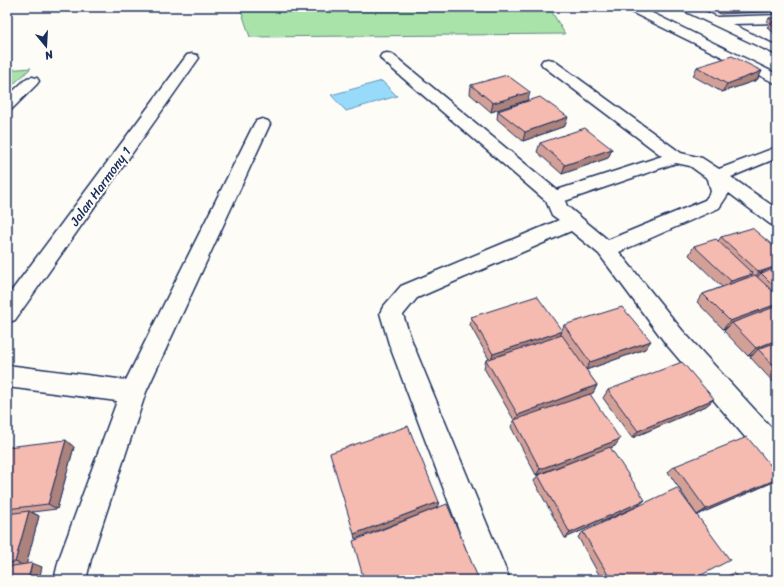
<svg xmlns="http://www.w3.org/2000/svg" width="784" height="587" font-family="Sriracha,sans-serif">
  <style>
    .green { fill: #a9e3a9; stroke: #628984 }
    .water { fill: #97daf9; stroke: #6596bb }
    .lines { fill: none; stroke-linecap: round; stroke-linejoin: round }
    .minor-casing { stroke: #1b2f5e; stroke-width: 3 }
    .minor { fill: #fdfcf7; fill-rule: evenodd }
    .wall { fill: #d3a097; stroke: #1b2f5e }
    .shaded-wall { fill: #ac827b; stroke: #1b2f5e }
    .building { fill: #f5bab0; stroke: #1b2f5e }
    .labels { text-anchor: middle; stroke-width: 4; stroke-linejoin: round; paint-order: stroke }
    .street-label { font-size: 13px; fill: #1b2f5e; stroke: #fdfcf7 }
  </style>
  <rect width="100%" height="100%" fill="#fdfcf7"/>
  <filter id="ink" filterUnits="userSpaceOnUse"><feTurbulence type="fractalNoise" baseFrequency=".025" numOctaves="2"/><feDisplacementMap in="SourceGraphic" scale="8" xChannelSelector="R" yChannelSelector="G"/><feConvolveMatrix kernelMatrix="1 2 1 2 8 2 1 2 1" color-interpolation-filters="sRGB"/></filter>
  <g filter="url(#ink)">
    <path class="green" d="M240 7H549L565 34 250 37Z
      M31 68 7 90V70Z"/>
    <path class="water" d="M382 81 397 96 346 111 331 95Z"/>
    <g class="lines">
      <g class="minor-casing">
        <path id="minor" d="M625 7H640L777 74V84L627 10Z
          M680 7H696L717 17 777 15V23L732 24 777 46V55L682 10Z
          M387 53 392 54 557 190 662 156 543 66 541 63 543 60 548 59 553 60 681 153 702 158 719 169 777 147V158L731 177 777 209V226L770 224 729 193 719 208 619 252 682 330 777 434V467L767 463 666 344 599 254 571 231 417 298 403 315 413 344 510 580H478L389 344 380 313 383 307 401 286 559 220 552 215 546 201 382 60 380 57 382 54ZM676 163 690 166 708 179 711 192 705 200 608 240 567 206 565 201Z
          M192 54 197 55 199 58 15 320 7 323V297L187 55Z
          M32 77 37 78 39 81 37 84 12 109 7 111V97L27 78Z
          M262 119 268 121 270 124 146 392 91 559 86 580H54L59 559 117 401 7 387V365L126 380 254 124 256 121Z"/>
      </g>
      <use href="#minor" class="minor"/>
    </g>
    <path class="wall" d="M712 7H777V13H772L770 11 769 12 741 13H740L720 14Z
      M769 18H777V36L767 27 769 25 767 22Z
      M697 67 762 71 757 80 722 92 693 76Z
      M471 85 528 100 491 112 470 94Z
      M498 111 565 126 523 141 497 119Z
      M540 143 612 149 608 158 562 174 537 152Z
      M721 237 777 249V386L750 357 753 355 748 356 724 331 728 327 723 329 697 302 703 294 722 287 689 255 694 246 718 241Z
      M471 317 562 330 564 325 645 349 586 370 597 385 593 393 590 394 615 446 610 448 638 506 565 538 534 481 538 475 583 458 536 475 511 427 514 420 484 368 486 360 489 359 470 325Z
      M608 390 714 399 706 406 632 438 603 398Z
      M7 447H74L57 509 32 512 39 516 26 564 42 567 7 580Z
      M675 466 771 483 697 515 668 472Z
      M583 532 692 580H602L578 537Z"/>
    <path class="shaded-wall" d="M762 71 757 80 722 92 727 84Z
      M530 92 528 100 491 112 493 103Z
      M568 117 565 126 523 141 525 132Z
      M612 149 608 158 562 174 565 165Z
      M777 266V272L761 273 756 279 752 281 759 272Z
      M753 274 746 282 724 289 731 281Z
      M777 304V308L732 323 728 327 723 329 730 321Z
      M562 331 559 339 491 362 493 354Z
      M777 340V345L758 349 753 355 748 356 756 348Z
      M651 341 645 349 586 370 590 362Z
      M597 385 593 393 515 422 518 415Z
      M714 399 706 406 632 438 638 431Z
      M620 439 615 446 536 475 540 469Z
      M66 440 74 447 57 509 48 504Z
      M777 479V480L771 483 697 515 706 509Z
      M645 500 638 506 565 538 570 533Z
      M439 502 437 508 355 539 354 534Z
      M29 511 39 516 26 566 15 562Z
      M32 563 42 567 39 580H28Z"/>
    <path class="building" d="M718 7H739L742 9 722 10Z
      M740 7H770L771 8 743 9Z
      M772 7H777V9H774Z
      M769 18H777V22H773Z
      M770 23H777V30Z
      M732 56 762 71 727 84 697 67Z
      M507 75 530 92 493 103 471 85Z
      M540 97 568 117 525 132 498 111Z
      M585 128 612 149 565 165 540 143Z
      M752 228 777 249V266L759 272 721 237Z
      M716 239 753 274 731 281 694 246Z
      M777 268V289L761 273Z
      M755 275 777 295V304L730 321 703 294Z
      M537 296 562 331 493 354 471 317Z
      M777 306V340L756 348 732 323Z
      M622 307 651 341 590 362 564 325Z
      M562 335 597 385 518 415 486 360Z
      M777 342V369L758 349Z
      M682 362 714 399 638 431 608 390Z
      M590 394 620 439 540 469 514 420Z
      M408 426 439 502 354 534 330 453Z
      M747 437 777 473V479L706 509 675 466Z
      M66 440 48 504 7 509V447Z
      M610 447 645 500 570 533 538 475Z
      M677 488 730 560 692 580H611L583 532Z
      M447 504 479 580H364L353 541Z
      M29 511 15 562 7 563V514Z
      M32 563 28 580H7V567Z
      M734 573 739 580H719Z"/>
  </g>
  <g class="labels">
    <g class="street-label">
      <text transform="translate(100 186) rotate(-54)" y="5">Jalan Harmony 1</text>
    </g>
  </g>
  <rect width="784" height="587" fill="none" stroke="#fdfcf7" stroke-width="24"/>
  <rect x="12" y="12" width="760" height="563" fill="none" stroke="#1b2f5e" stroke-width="1.5" filter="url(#ink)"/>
  <g transform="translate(46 46) rotate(162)" stroke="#fdfcf7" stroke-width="3" paint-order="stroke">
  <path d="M0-3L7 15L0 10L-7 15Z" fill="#1b2f5e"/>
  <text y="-6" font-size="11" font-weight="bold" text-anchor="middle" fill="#1b2f5e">N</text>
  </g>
</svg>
